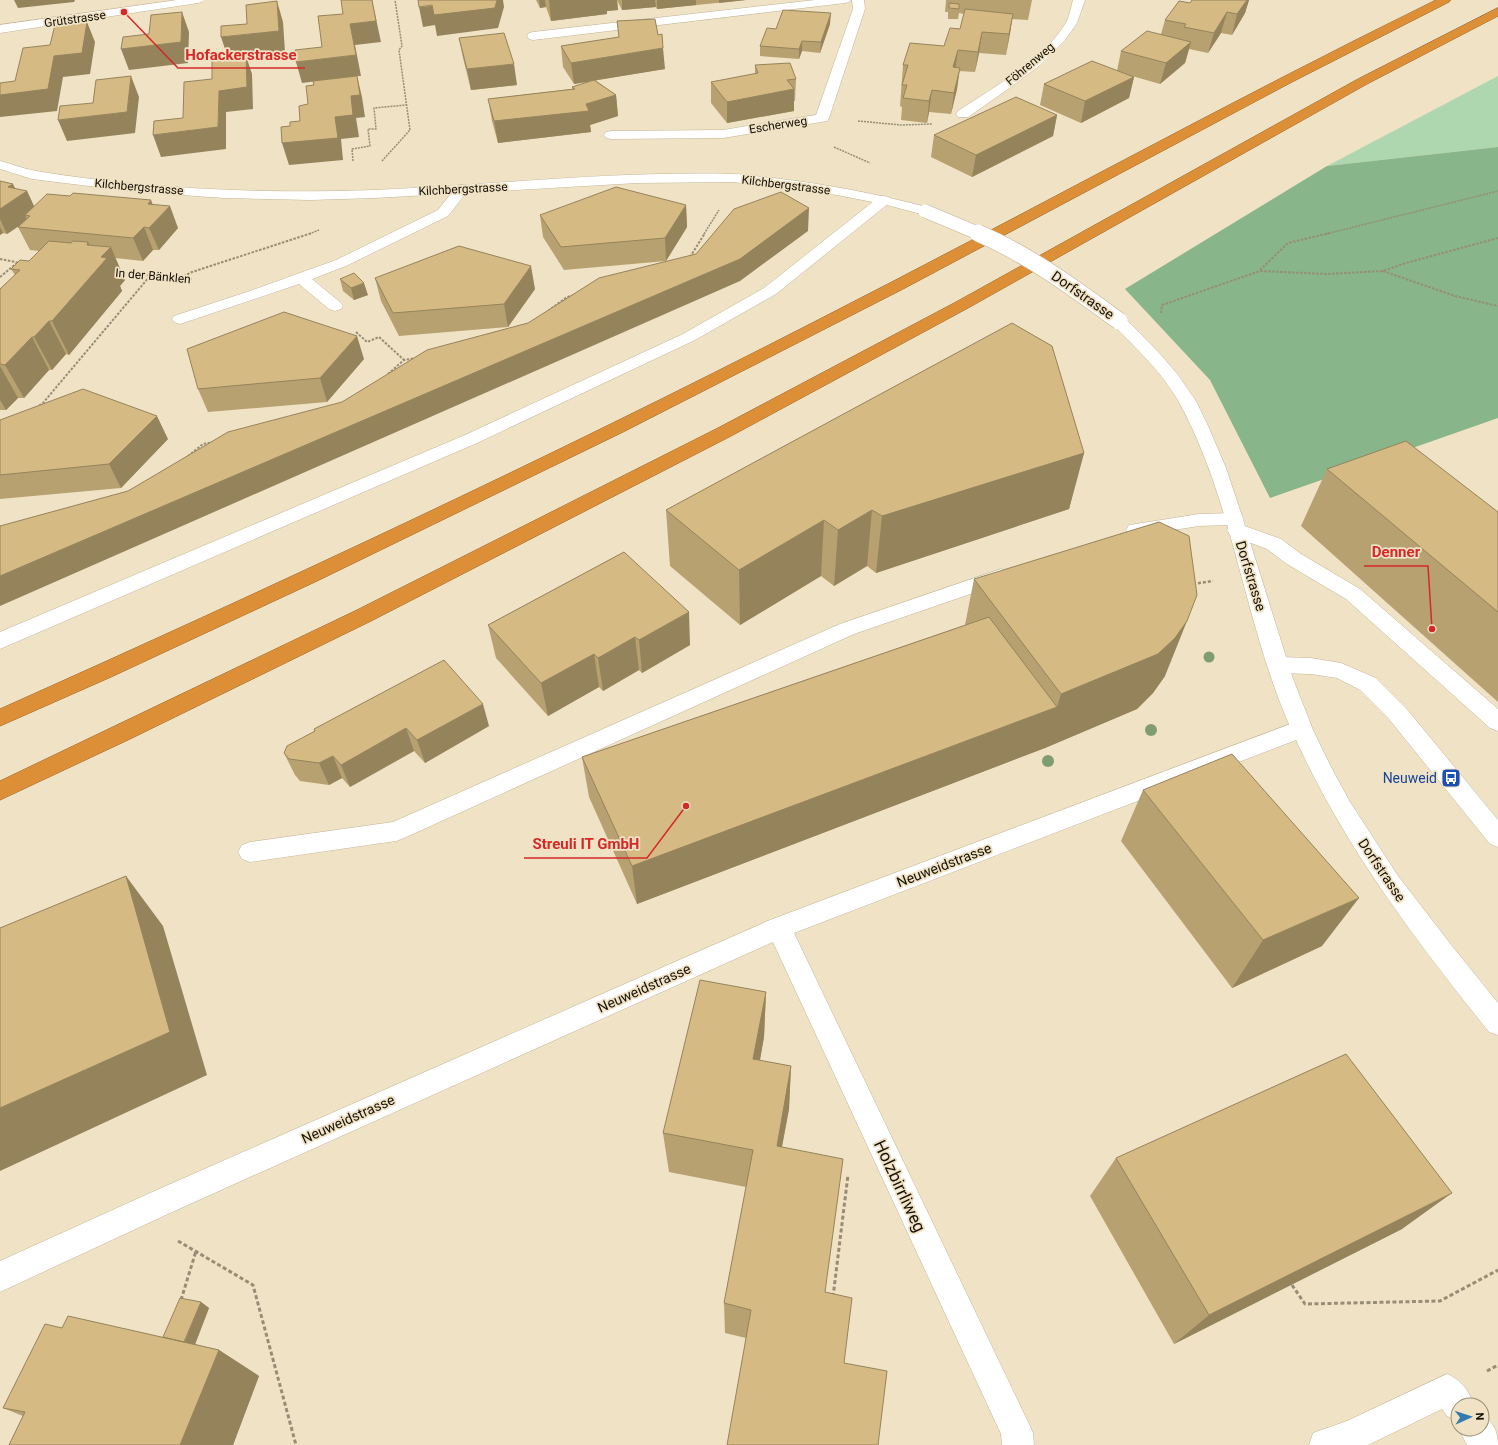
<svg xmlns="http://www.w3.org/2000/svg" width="1498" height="1445" font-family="Roboto,sans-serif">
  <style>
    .green { fill: #aed7b0 }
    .forest { fill: #88b58a }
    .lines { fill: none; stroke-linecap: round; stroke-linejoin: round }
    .lane-casing { stroke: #c2b497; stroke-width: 1 }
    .street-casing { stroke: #c2b497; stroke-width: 1 }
    .secondary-casing { stroke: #c2b497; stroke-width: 1 }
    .highway-casing { stroke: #976326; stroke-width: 1 }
    .path-far3 { stroke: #978d77; stroke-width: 1.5; stroke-dasharray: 2 1; stroke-linecap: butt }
    .path-far2 { stroke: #978d77; stroke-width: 2; stroke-dasharray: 2.5 1.5; stroke-linecap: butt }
    .path-far1 { stroke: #978d77; stroke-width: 2.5; stroke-dasharray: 3 2; stroke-linecap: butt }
    .path { stroke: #978d77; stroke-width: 3; stroke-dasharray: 4 2.5; stroke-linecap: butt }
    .lane { fill: #fff; fill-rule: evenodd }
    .street { fill: #fff; fill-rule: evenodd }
    .secondary { fill: #fff; fill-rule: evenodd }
    .highway { fill: #dd8f38; fill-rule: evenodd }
    .secondary-bridge-far1-casing { stroke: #c2b497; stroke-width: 14; stroke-linecap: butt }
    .secondary-bridge-casing { stroke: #c2b497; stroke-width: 18; stroke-linecap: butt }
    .secondary-bridge-far1 { stroke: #fff; stroke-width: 13 }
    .secondary-bridge { stroke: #fff; stroke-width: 17 }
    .tree { fill: #809d71 }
    .wall { fill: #b7a171 }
    .shaded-wall { fill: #95835c }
    .building { fill: #d5bb83; stroke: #95835c }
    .labels { text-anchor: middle; stroke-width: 3.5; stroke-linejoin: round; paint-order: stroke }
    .far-street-label { font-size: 12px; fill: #151006; stroke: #f0e2c4 }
    .street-label { font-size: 14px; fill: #151006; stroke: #f0e2c4 }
    .transit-label { font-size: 14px; fill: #164399; stroke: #f0e2c4; text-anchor: end }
    .near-street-label { font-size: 17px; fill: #151006; stroke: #f0e2c4 }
    .leader { fill: none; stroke: #d62828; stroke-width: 1.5 }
    .callout-dot { fill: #d62828; stroke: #f0e2c4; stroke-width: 1.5 }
    .callout-label { font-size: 15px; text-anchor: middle; font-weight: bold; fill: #d62828; stroke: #f0e2c4; stroke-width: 3.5; stroke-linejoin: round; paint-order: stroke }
  </style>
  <rect width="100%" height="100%" fill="#f0e2c4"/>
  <path class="green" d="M1498 76V147L1327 166Z"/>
  <path class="forest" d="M1498 147V418L1270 498 1210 380 1125 289 1327 166Z"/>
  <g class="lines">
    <g class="lane-casing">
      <path id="lane" d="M815 0H851L849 2 845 3 533 40 529 39 527 36 529 33 533 32Z
        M822 114 827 115 829 118 827 121 723 138 611 139 606 138 604 135 606 132 611 131 723 130Z
        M884 196 889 197 891 200 889 203 776 294 695 340 477 443 0 649V632L465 435 683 334 764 288 879 197Z
        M1234 513 1241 514 1244 519 1239 524 1281 539 1301 554 1360 589 1498 709V731L1490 728 1346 599 1287 564 1267 549 1230 535 1227 530 1230 525 1199 526 1136 536 1129 535 1126 530 1129 525 1136 524 1199 514Z
        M1001 569 1008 571 1011 576 1008 581 854 634 404 838 396 841 250 862 242 859 238 852 242 845 250 842 393 822 840 624Z
        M1278 657 1311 658 1341 663 1376 678 1405 707 1498 820V847L1490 844 1389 719 1360 690 1337 678 1311 674 1278 673 1271 671 1267 665 1271 659Z
        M1447 1374C1463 1381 1468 1390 1474 1405H1458V1421L1447 1416 1442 1409 1368 1445H1309L1313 1433 1347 1421Z
        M1482 1416C1494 1421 1498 1433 1498 1445H1467L1459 1429H1482Z"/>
    </g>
    <g class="street-casing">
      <path id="street" d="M177 0H204L202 2 198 3 0 33V25Z
        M852 0H864L865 9 829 118 827 121H817L815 118 853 9Z
        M1073 0H1085L1077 23 1065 40 1040 65 1011 87 968 117H958L956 114 958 111C993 88 1046 58 1067 21 1070 14 1071 7 1073 0Z
        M462 185 467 186 469 189 448 216 346 266 312 279 341 303 343 306 341 309 335 311 329 309 299 284 186 322 180 324 174 322 172 319 174 316 250 291 336 260 438 210 457 186Z
        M1301 720 1309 723 1312 729 1309 735 794 933 1028 1422 1033 1433 1034 1445H1002L1001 1434 773 942 170 1213 0 1292V1261L150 1193 770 920Z"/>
    </g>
    <g class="secondary-casing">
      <path id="secondary" d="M0 161C12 164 24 169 36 171 145 189 263 194 374 190 493 185 612 171 731 174 745 174 759 177 773 178 826 184 878 194 930 208L932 211 930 214 925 215 883 204 837 195 733 182 637 183 375 198 310 200 224 198 138 192 32 179 0 169Z
        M1119 316 1125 318 1161 355 1178 375 1196 401 1209 428 1226 468 1240 510 1292 676 1313 730 1331 767 1350 802 1398 876 1452 946 1498 1003V1035L1489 1032C1413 937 1341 842 1292 731 1244 625 1235 505 1179 402 1167 381 1150 362 1133 345 1126 337 1117 330 1111 321L1113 318Z"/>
    </g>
    <g class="highway-casing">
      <path id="highway" d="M1436 0H1451L1449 2 1292 82 903 289 623 432 317 581 111 677 0 726V709C275 586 547 459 814 322 1022 216 1226 103 1436 0Z
        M1498 8V16L1367 84 968 308 731 436 371 621 130 739 0 800V781L357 610 718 428 956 302 1358 79Z"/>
    </g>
    <path class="path-far3" d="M858 121 901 125 932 124
      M834 147 870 163
      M353 161 352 149 370 146 368 129H376L374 108 406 105
      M382 161 410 130 399 50 402 46 395 0
      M309 234 319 230
      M704 234 719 210
      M1326 234 1498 191"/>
    <path class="path-far2" d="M690 257 705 233
      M0 259 20 263
      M1260 270 1288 243 1330 233
      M1383 271 1455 296 1498 306
      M119 273 192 279
      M0 277 17 263
      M180 278 192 272 312 233
      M548 311 567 297 575 295
      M1161 313 1162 305 1260 271 1326 274 1383 271 1406 263 1498 238
      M356 332 367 342 379 337 404 360
      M388 374 404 360 416 358
      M36 408 43 403 150 276
      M188 456 203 444 214 442"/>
    <path class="path-far1" d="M1193 584 1213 581"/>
    <path class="path" d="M178 1241 253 1285 296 1445
      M1292 1285 1305 1304 1440 1301 1498 1270
      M833 1297 848 1175
      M181 1300 196 1251
      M1487 1371 1498 1365"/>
    <use href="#lane" class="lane"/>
    <use href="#street" class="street"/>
    <use href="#secondary" class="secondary"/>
    <use href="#highway" class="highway"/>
    <g class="secondary-bridge-far1-casing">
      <path id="secondary-bridge-far1" d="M925 211 980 234"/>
    </g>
    <g class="secondary-bridge-casing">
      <path id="secondary-bridge" d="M978 233C1029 255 1074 288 1119 321"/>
    </g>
    <use href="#secondary-bridge-far1" class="secondary-bridge-far1"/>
    <use href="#secondary-bridge" class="secondary-bridge"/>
  </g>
  <g class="tree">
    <circle cx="1209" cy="657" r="5.5"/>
    <circle cx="1151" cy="730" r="6"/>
    <circle cx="1048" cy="761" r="6"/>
  </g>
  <path class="wall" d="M536 0H617L618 10 607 11V14L551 21 546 7 540 8Z
    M617 0H746L657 9 656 7 622 10Z
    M946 0H1032L1028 20 1012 19 1006 55 979 53 975 72 959 71 957 89 951 114 929 112 927 123 901 120 902 107 900 106 903 65 944 46 960 29 964 14 959 13 958 19H948V12H945Z
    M1192 0H1249L1245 13 1232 35 1221 33 1208 53 1189 49 1185 63 1160 84 1132 76 1134 77 1129 98 1081 123 1040 105 1044 84 1117 71 1121 51 1161 34 1165 20 1190 3Z
    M617 21 665 69 595 80 616 95 618 116 590 125 591 132 498 143 492 121 488 99 572 89V87L593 81 574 84 563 67 561 46 619 37Z
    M830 24 820 53 802 51 799 59 760 56V46L776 29Z
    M459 38 517 85 471 90 463 58Z
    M755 65 796 79 795 101H794V111L727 123 711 103V82L755 74Z
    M1057 115 1053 136 972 177 931 157 934 135Z
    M0 181 16 189 27 191 34 206 153 204 178 228 159 250H153L143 261 115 258 125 280 120 286 122 291 69 355 66 354 52 370H49L24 398H18L6 410H0V289L15 275 11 269 29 261 39 251 30 250 18 227 21 225 7 234 3 233 0 235Z
    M686 205 687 227 666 261 564 270 543 237 540 215Z
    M375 278 535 289 508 327 399 336 381 301Z
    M340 279 368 295 354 300 343 291Z
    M364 359 327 402 208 412 198 389Z
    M0 420 168 439 121 488 0 499Z
    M1084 453 1069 509 876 573 867 566 834 586 821 576 740 625 670 566 666 510Z
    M1327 469 1498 512V702L1301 526Z
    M624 552 690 645 642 673 639 670 603 691 599 687 548 716 496 658 488 625Z
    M974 579 1165 676 1153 693 1137 709 1045 748 637 904 589 797 582 757 965 625Z
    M489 726 425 763 414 751 350 787 342 778 329 785 300 781 295 775 284 753 315 731 314 729Z
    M1143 790 1322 946 1232 988 1121 841Z
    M766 992 764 1037 760 1061 791 1066 789 1109 782 1146 825 1292 844 1363 878 1445 746 1338 725 1333 724 1303 746 1187 669 1172 663 1133Z
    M1116 1158 1402 1229 1174 1344 1090 1196Z
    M201 1302 209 1308 195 1344 219 1350 259 1376 233 1445H9L23 1416 3 1408 62 1328 163 1337Z"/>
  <path class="shaded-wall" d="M14 0H75L74 2 18 8Z
    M372 0 381 42 355 45 361 76H357L362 97 365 117 356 118 359 137 341 139 343 160 289 165 282 143 335 117 351 96 357 76 302 83 296 62 356 55 350 24Z
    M497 0H503L504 7 498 28 437 36 435 25 423 27 419 7Z
    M539 0H545L546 7 540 8Z
    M549 0H617L618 10 607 11V14L551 21Z
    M622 0H655L656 7 622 10Z
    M657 0H696V5L657 9Z
    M719 0H746L719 3Z
    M1247 0H1249L1245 13 1232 35 1237 14Z
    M277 1 283 22 285 52 246 56 252 74 253 109 226 112V149L161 157 153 135 218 127 219 91 228 58 221 37 279 31Z
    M182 12 189 32 188 63 129 70 121 49 181 42Z
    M1227 12 1221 33 1208 53 1214 33Z
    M831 13 830 24 820 53 821 42Z
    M1013 14 1010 34 1006 55 1009 34Z
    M87 22 95 42 90 74 63 77 57 111 0 117V95L54 56Z
    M982 32 979 53 975 72 978 52Z
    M802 41V51L799 59V49Z
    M1191 42 1185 63 1160 84 1166 63Z
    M663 48 665 69 574 84 571 63Z
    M958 50 955 71 953 67Z
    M514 64 517 85 471 90 467 69Z
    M960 68 957 89 951 114 954 93Z
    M131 76 139 97 135 133 67 141 58 120 127 112Z
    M1134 77 1129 98 1081 123 1085 101Z
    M794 89V111L727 123V102Z
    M932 90 929 112 927 123 929 101Z
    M616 95 618 116 590 125 591 132 498 143 494 121 586 104Z
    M1057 115 1053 136 972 177 976 155Z
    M13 184 19 196 27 191 37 213 30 216 25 215 27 220 7 234 0 219V209L8 187Z
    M151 200 158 218 170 206 178 228 159 250 149 228 148 204Z
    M686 205 687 227 666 261 665 238Z
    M809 208 808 231 740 281 0 606V576Z
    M0 227 3 233 0 235Z
    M144 227 153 250 143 261 133 238Z
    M88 242 100 267 101 257 111 247 125 280 120 286 122 291 69 355 52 321 87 245Z
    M531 266 535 289 508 327 504 304Z
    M364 283 368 295 354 300 351 288Z
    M49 321 66 354 52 370 34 337Z
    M357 336 364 359 327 402 320 378Z
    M32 337 49 370 24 398 5 365Z
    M0 366 18 398 6 410 0 400Z
    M157 416 168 439 121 488 109 464Z
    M1084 453 1069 509 876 573 882 516Z
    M872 510 867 566 834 586 838 530Z
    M824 520 821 576 740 625 739 570Z
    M689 612 690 645 642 673 639 640Z
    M1187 621 1165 676 1153 693 1137 709 1045 748 637 904 632 866 1057 707 1061 694Z
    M635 637 639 670 603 691 598 658Z
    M594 654 599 687 548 716 541 683Z
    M483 704 489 726 425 763 417 740Z
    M406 728 414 751 350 787 341 765Z
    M333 756 342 778 329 785 319 763Z
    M126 876 163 926 207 1075 0 1171V1108Z
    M1359 898 1322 946 1232 988 1263 940Z
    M766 992 764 1037 752 1102 753 1059Z
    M791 1066 789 1109 775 1184 777 1146Z
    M1452 1193 1402 1229 1174 1344 1209 1315Z
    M201 1302 209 1308 191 1355 182 1349Z
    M219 1350 259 1376 233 1445H180Z"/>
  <path class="building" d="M341 0H372L376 21 350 24 356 55 296 62 295 50 322 47 318 16 343 14Z
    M418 0H497L495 8 434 15 432 5 419 7Z
    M1192 0H1247L1237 14 1227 12 1214 33 1184 27 1186 24 1165 20 1179 1 1190 3Z
    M277 1 279 31 221 37V26L247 24 246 5Z
    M949 3 959 4V9L949 8Z
    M965 9 1013 14 1009 34 982 32 978 52 958 50 953 67 960 68 954 93 932 90 929 101 903 98 907 85H902L908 65H903L910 43 944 46 950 28 960 29Z
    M783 10 831 13 821 42 802 41 799 49 760 46 767 28 776 29Z
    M182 12 181 42 121 49 123 37 149 34 151 15Z
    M655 19 658 35 662 34 663 48 571 63 561 46 619 37 617 21Z
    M87 22 82 53 54 56 48 89 0 95V83L15 81 23 48 50 45 55 25Z
    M1147 31 1191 42 1166 63 1121 51Z
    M504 33 514 64 467 69 459 38Z
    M246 53 247 87 219 91 218 127 153 135 154 121 183 118 184 82 212 79V57Z
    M1092 61 1134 77 1085 101 1044 84Z
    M790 63 796 79 787 80 794 89 727 102 711 82 758 73 755 65Z
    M131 76 127 112 58 120 60 106 93 103 96 80Z
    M357 76 360 95 351 96 353 115 335 117 338 138 282 143 281 127 290 126V122L300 121 299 106 308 104 306 86 314 85 313 81Z
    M594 80 616 95 586 104 589 111 494 121 488 99 575 89 572 87Z
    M1016 97 1057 115 976 155 934 135Z
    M0 181 13 184 8 187 27 191 0 209Z
    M616 187 686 205 665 238 561 247 540 215Z
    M781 192 809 208 740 259 0 576V526L128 491 228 432 342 402 427 350 528 323 599 278 696 254 734 209Z
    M73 193 151 200 148 204 170 206 149 228 144 227 133 238 18 227 30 216 25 215 47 194 70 196Z
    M49 241 71 243 73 241 88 242 87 245 111 247 101 257 107 258 52 321H49L34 337H32L5 365 0 364V289L20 270 11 269 20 260 29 261Z
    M459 246 531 266 504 304 393 313 375 278Z
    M354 273 364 283 351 288 340 279Z
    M284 312 357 336 320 378 198 389 187 349Z
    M1012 323 1052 346 1084 453 882 516 872 510 838 530 824 520 739 570 666 510Z
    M83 389 157 416 109 464 0 475V420Z
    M1406 441 1498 512V612L1327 469Z
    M1159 522 1189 536 1197 595 1187 621 1175 638 1158 654 1061 694 974 579Z
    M624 552 689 612 639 640 635 637 598 658 594 654 541 683 488 625Z
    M989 617 1057 707 632 866 582 757Z
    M444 660 483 704 417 740 406 728 341 765 333 756 319 763 289 759 284 753 287 746 315 731 314 729Z
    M1232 754 1359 898 1263 940 1143 790Z
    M126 876 170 1032 0 1108V928Z
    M700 980 766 992 753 1059 791 1066 777 1146 843 1159 825 1292 852 1298 844 1363 887 1371 878 1445H727L751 1310 724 1303 753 1150 663 1133Z
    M1346 1054 1452 1193 1209 1315 1116 1158Z
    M180 1298 201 1302 184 1342 163 1337Z
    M68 1316 219 1350 180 1445H9L25 1412 3 1408 45 1324 62 1328Z"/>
  <defs>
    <g id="bus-square" transform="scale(1)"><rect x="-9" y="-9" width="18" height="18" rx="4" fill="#1a4fb4" stroke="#f0e2c4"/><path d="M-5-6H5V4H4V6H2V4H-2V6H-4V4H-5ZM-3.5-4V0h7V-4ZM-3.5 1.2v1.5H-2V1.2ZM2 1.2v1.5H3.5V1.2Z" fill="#fff"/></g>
  </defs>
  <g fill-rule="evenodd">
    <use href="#bus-square" x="1451" y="778"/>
  </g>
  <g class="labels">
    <g class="far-street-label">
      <text transform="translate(75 19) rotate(-8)" y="4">Grütstrasse</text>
      <text transform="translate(1030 64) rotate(-40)" y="4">Föhrenweg</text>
      <text transform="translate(778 125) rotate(-9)" y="4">Escherweg</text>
      <text transform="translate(786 185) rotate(7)" y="4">Kilchbergstrasse</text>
      <text transform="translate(139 187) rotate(5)" y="4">Kilchbergstrasse</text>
      <text transform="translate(463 189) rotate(-3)" y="4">Kilchbergstrasse</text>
      <text transform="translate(153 276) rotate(5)" y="4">In der Bänklen</text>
    </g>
    <g class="street-label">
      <text transform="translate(1083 295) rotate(35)" y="5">Dorfstrasse</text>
      <text transform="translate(1251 576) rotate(73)" y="5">Dorfstrasse</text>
      <text transform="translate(944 865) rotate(-21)" y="5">Neuweidstrasse</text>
      <text transform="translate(1382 870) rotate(56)" y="5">Dorfstrasse</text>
      <text transform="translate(644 988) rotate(-24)" y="5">Neuweidstrasse</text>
      <text transform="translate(348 1119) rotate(-24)" y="5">Neuweidstrasse</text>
    </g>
    <g class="transit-label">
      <text x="1437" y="783">Neuweid</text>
    </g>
    <g class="near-street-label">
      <text transform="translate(900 1186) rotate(65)" y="6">Holzbirrliweg</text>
    </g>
  </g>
  <path class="leader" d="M124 12L178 68H305M1432 629L1428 566H1364M686 806L647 858H524"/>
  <g class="callout-dot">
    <circle cx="124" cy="12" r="4"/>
    <circle cx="1432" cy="629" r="4"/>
    <circle cx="686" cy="806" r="4"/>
  </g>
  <g class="callout-label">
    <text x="241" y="60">Hofackerstrasse</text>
    <text x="1396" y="557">Denner</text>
    <text x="586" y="849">Streuli IT GmbH</text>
  </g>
  <g transform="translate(1470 1417) rotate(87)"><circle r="19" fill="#f0e2c4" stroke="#988e78"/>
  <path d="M0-3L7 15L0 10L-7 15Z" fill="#317baf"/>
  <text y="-6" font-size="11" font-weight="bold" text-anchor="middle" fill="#151006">N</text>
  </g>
</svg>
